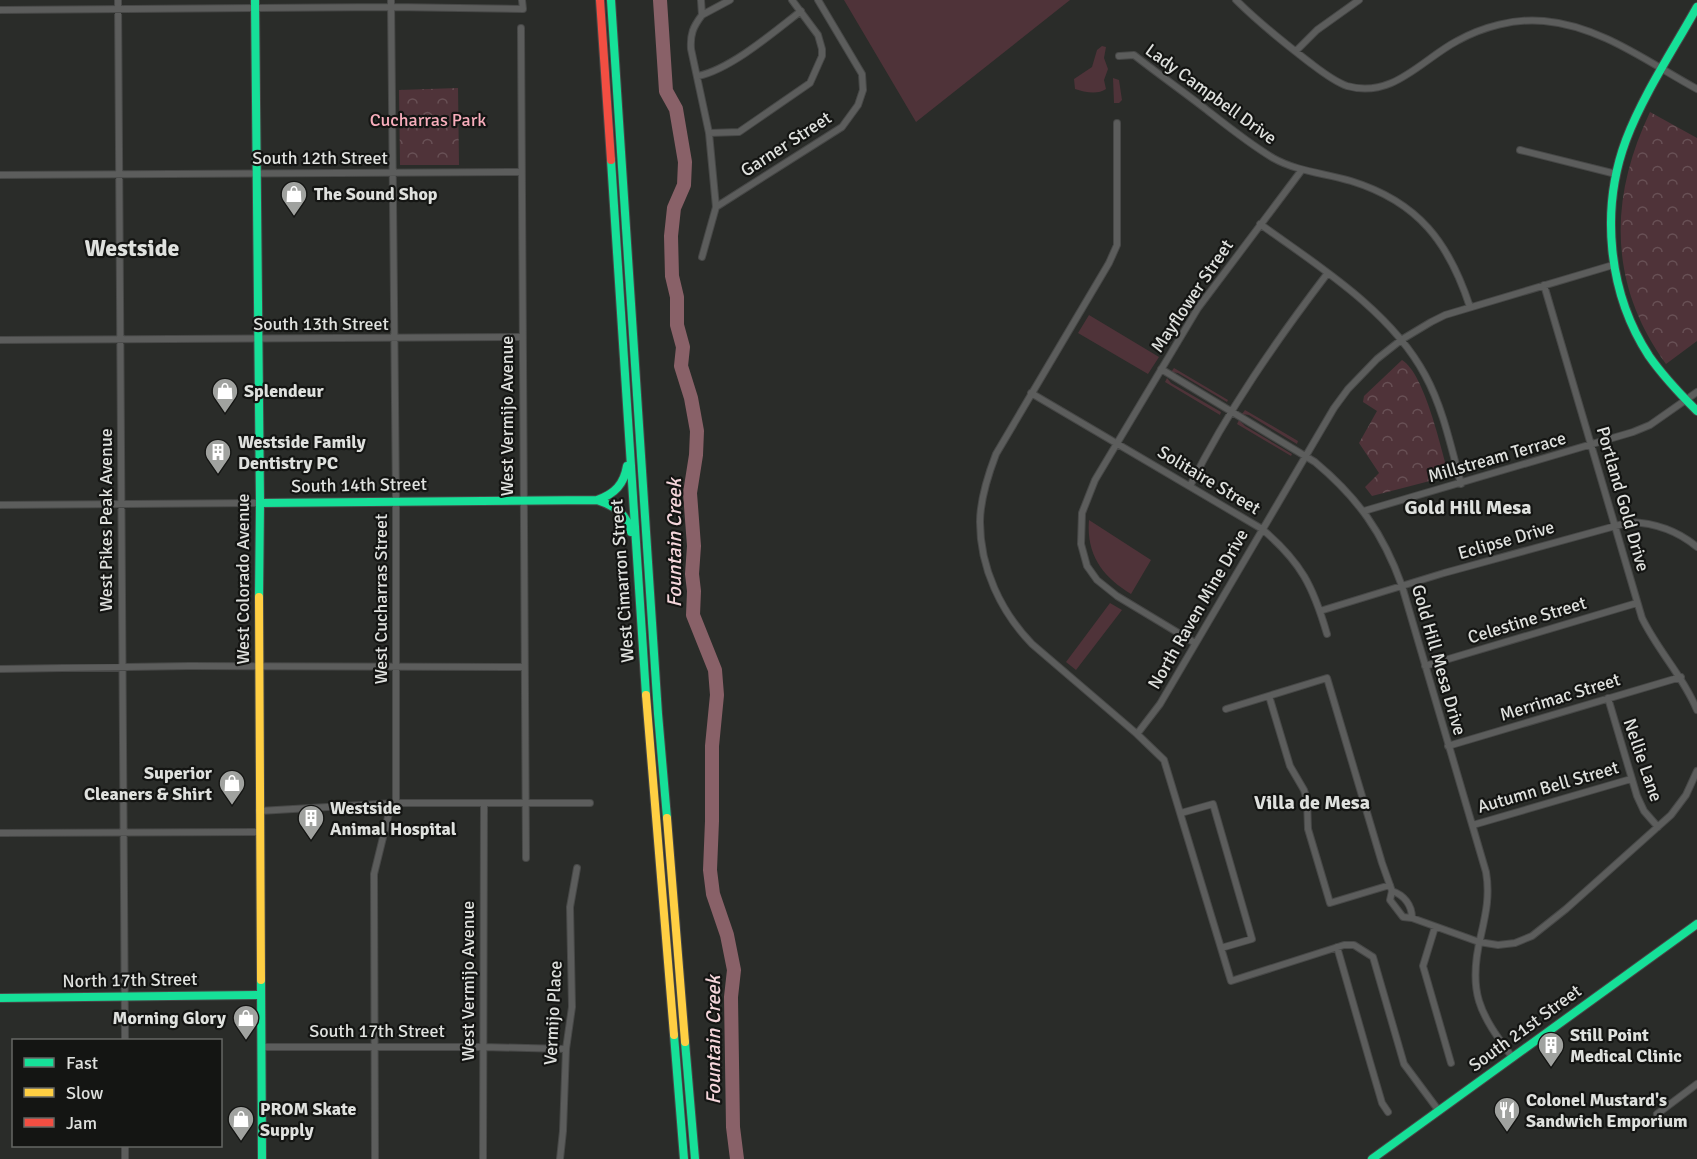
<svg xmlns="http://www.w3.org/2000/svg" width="1697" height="1159" font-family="Signika,sans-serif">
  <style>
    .green { fill: #4f3339 }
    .park { fill: url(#park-crowns) }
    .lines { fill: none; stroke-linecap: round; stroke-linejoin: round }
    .river { stroke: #896168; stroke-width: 14 }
    .street-casing { stroke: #474847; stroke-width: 8 }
    .fast-casing { stroke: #474847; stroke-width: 10 }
    .slow-casing { stroke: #474847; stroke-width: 10 }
    .jam-casing { stroke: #474847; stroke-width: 10 }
    .street { stroke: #5c5d5c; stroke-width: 6 }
    .fast { stroke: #16e098; stroke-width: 8 }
    .slow { stroke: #ffcf43; stroke-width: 8 }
    .jam { stroke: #f24e42; stroke-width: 8 }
    .labels { text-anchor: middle; stroke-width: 4.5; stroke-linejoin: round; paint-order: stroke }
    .street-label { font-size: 18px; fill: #dfe1de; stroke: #141513 }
    .park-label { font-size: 18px; fill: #f8aebc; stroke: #141513 }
    .poi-label { font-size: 18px; font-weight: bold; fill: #dfe1de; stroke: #141513; text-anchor: start }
    .neighbourhood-label { font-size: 20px; font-weight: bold; fill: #dfe1de; stroke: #141513 }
    .water-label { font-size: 20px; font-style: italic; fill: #f5d6db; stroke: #141513 }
    .district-label { font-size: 24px; font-weight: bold; fill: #dfe1de; stroke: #141513 }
  </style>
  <defs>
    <pattern id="park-crowns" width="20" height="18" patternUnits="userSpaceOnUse" patternTransform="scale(1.5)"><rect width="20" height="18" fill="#4f3339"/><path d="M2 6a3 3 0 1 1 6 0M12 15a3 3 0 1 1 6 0" fill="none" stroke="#685055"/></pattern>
  </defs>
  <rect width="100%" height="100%" fill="#2a2c29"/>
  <path class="green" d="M844 0H1070L916 122Z
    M1102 46 1106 47 1104 58 1108 69 1104 80 1106 89C1098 95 1084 92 1075 89L1074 79 1092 67 1097 50Z
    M1113 78 1119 80 1122 100 1119 103H1114Z
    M1089 315 1159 357 1148 374 1078 333Z
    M1174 368 1228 400 1227 402 1178 373 1171 372Z
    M1167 378 1171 383 1221 412 1220 415 1165 382Z
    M1245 410 1298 441 1297 444 1249 415 1242 414Z
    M1239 420 1245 426 1292 454 1291 456 1237 424Z
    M1089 520 1151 560 1131 594C1103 577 1086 555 1089 520Z
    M1110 603 1122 610 1076 670 1066 662Z"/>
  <path class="park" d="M458 88 459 165H400L399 90Z
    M1650 112 1697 138V341L1666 364C1608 284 1609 198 1650 112Z
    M1402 360C1425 374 1441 449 1449 476L1372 496 1365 487 1379 473 1359 443 1377 411 1363 402 1364 396Z"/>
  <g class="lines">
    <path class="river" d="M660 0 666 91 676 109 685 162 684 185 674 208 671 236 672 276 677 297V325L683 347 681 366 691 398 697 431 696 455 690 493 694 546 692 574 694 591 693 615 715 670 717 695 712 746V821L710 870 713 894 727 935 734 970 731 997 733 1127 737 1159"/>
    <g class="street-casing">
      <path id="street" d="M118 0 125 1040
        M701 0 702 15C693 27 690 34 691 49L709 133 716 207 702 257
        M1236 0C1259 23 1283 42 1309 62 1321 71 1333 81 1347 86 1393 99 1421 60 1457 41 1482 27 1515 18 1544 21 1601 26 1649 63 1697 89
        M0 10 391 7 523 9 522 0
        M702 15 730 0
        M521 28 526 858
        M1296 51 1317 30 1359 0
        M1119 56 1134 55C1157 73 1181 90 1203 107 1226 125 1248 143 1273 158 1298 172 1325 173 1351 181 1419 202 1449 243 1470 307
        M698 76C731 69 774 32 801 11
        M1117 123V245L1109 263 996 454C988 475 980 499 980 522 980 568 1001 612 1032 644L1137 734 1160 704 1334 408 1348 389 1377 359 1401 340 1431 322 1445 315 1613 265
        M709 133 739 132 810 83 822 56V49L818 35 792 0
        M1520 150 1616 174
        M0 175 521 172
        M716 207 842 127 858 105 863 90 862 74 818 0
        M1260 224C1317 265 1391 311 1425 375 1443 408 1451 447 1461 484
        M1544 285 1642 618C1658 651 1683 676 1697 710
        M0 340 522 337
        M1161 369 1315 462C1358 498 1383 533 1402 586L1486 872C1490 895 1486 913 1481 935 1467 992 1479 1013 1513 1058
        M1031 393 1262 529C1301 562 1313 586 1327 634
        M1190 486C1228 410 1276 341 1327 274
        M0 505 260 503
        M1364 511 1633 432 1650 425 1697 392
        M1320 611 1444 573 1630 522C1655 523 1678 531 1697 547
        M1195 643 1117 596 1097 580 1087 566 1081 544 1082 513 1095 480 1198 308 1301 171
        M1425 666 1637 603
        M0 669 189 666 524 667
        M1269 696 1290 766 1304 790 1307 800 1308 829 1330 903 1390 885
        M1608 698 1637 796 1644 811 1658 827
        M1226 709 1327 678 1382 863 1392 891 1390 900 1403 917 1412 918 1479 942 1498 945 1515 943 1532 936 1566 909 1671 815 1686 795 1697 771
        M1137 734 1164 760 1231 981 1344 945H1354L1373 957 1404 1064 1439 1111
        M1448 746 1681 677
        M259 811 396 803H590
        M1181 813 1213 804 1252 939 1221 948
        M1473 825 1631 779
        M0 833 259 832
        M1392 891C1404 895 1412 905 1412 918
        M1435 927 1423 966 1451 1063
        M1337 947 1370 1062 1382 1103 1388 1112
        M261 1047H483L566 1049
        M1657 1114 1697 1084
        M125 1146V1159
        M375 1159 374 874 389 813 396 803V502L391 0
        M483 1159 484 803
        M560 1159 563 1131 566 1049 572 1007 570 907 577 868"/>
    </g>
    <g class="fast-casing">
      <path id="fast" d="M255 0 260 503 259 597
        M611 0 658 714 667 818
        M1697 7C1673 50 1643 95 1626 140 1600 210 1608 293 1649 356 1663 376 1680 394 1697 411
        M611 160 646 695
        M597 500C615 506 626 513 631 532
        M597 500C615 494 624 484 627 466
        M260 503 597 500
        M261 980 262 1159
        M0 998 261 995
        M674 1035 684 1159
        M685 1042 695 1159
        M1372 1159 1697 924"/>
    </g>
    <g class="slow-casing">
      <path id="slow" d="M259 597 261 980
        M646 695 674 1035
        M667 818 685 1042"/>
    </g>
    <g class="jam-casing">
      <path id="jam" d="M600 0 611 160"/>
    </g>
    <use href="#street" class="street"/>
    <use href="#fast" class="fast"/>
    <use href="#slow" class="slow"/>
    <use href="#jam" class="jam"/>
  </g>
  <defs>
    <g id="shop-pin" transform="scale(1.35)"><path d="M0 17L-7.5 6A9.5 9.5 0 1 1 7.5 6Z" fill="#a0a29f" stroke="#141513"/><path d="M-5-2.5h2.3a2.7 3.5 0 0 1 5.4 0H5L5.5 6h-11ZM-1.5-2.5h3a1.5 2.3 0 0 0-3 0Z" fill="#fff"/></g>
    <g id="building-pin" transform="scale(1.35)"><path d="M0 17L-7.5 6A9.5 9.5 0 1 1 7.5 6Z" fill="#a0a29f" stroke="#141513"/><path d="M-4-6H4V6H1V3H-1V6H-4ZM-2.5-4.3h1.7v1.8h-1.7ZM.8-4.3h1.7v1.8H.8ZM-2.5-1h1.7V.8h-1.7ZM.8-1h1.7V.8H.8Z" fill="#fff"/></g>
    <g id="restaurant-pin" transform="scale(1.35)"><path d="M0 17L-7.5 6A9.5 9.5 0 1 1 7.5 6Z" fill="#a0a29f" stroke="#141513"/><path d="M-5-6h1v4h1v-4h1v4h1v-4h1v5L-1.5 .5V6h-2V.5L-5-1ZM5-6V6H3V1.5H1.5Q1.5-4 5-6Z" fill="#fff"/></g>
  </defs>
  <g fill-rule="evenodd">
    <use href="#shop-pin" x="294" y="194"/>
    <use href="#shop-pin" x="225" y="391"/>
    <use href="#building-pin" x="218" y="452"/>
    <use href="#shop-pin" x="232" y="783"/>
    <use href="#building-pin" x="311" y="818"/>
    <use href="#shop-pin" x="246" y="1018"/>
    <use href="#building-pin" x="1551" y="1045"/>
    <use href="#restaurant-pin" x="1507" y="1110"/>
    <use href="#shop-pin" x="241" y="1119"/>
  </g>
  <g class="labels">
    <g class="street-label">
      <text transform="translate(1211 94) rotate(36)" y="6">Lady Campbell Drive</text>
      <text transform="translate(786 144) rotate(-33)" y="6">Garner Street</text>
      <text x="320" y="164">South 12th Street</text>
      <text transform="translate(1192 296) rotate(-56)" y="6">Mayflower Street</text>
      <text x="321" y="330">South 13th Street</text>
      <text transform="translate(507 416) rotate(-90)" y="6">West Vermijo Avenue</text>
      <text transform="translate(1497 457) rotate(-16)" y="6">Millstream Terrace</text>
      <text transform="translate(1209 480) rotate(31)" y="6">Solitaire Street</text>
      <text transform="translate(359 485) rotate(-1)" y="6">South 14th Street</text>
      <text transform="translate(1623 499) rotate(74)" y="6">Portland Gold Drive</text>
      <text transform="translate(106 520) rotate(-90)" y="6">West Pikes Peak Avenue</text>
      <text transform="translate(1506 540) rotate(-16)" y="6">Eclipse Drive</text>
      <text transform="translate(243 579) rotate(-90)" y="6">West Colorado Avenue</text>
      <text transform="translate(622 581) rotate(-94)" y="6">West Cimarron Street</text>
      <text transform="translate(381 599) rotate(-90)" y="6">West Cucharras Street</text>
      <text transform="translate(1198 609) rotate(-60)" y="6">North Raven Mine Drive</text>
      <text transform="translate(1527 620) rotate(-17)" y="6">Celestine Street</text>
      <text transform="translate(1439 660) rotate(74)" y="6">Gold Hill Mesa Drive</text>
      <text transform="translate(1560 697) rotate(-17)" y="6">Merrimac Street</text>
      <text transform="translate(1643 760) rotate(71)" y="6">Nellie Lane</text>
      <text transform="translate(1548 787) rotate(-16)" y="6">Autumn Bell Street</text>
      <text transform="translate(130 980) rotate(-1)" y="6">North 17th Street</text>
      <text transform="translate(468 981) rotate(-90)" y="6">West Vermijo Avenue</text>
      <text transform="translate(553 1013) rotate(-87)" y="6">Vermijo Place</text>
      <text transform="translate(1525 1028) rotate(-36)" y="6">South 21st Street</text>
      <text x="377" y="1037">South 17th Street</text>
    </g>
    <g class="park-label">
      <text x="428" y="126">Cucharras Park</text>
    </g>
    <g class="poi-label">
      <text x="314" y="200">The Sound Shop</text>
      <text x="244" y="397">Splendeur</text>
      <text x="238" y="448">Westside Family<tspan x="238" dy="21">Dentistry PC</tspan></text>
      <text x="212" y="779" text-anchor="end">Superior<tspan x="212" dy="21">Cleaners &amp; Shirt</tspan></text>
      <text x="330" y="814">Westside<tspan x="330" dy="21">Animal Hospital</tspan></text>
      <text x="226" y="1024" text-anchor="end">Morning Glory</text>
      <text x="1570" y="1041">Still Point<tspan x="1570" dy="21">Medical Clinic</tspan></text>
      <text x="1526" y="1106">Colonel Mustard's<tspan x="1526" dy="21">Sandwich Emporium</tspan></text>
      <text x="260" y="1115">PROM Skate<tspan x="260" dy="21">Supply</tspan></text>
    </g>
    <g class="neighbourhood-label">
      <text x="1468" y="514">Gold Hill Mesa</text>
      <text x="1312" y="809">Villa de Mesa</text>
    </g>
    <g class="water-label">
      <text transform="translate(674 543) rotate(-90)" y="7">Fountain Creek</text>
      <text transform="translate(713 1040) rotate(-90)" y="7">Fountain Creek</text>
    </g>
    <g class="district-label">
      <text x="132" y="256">Westside</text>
    </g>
  </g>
  <rect x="12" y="1039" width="210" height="108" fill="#141513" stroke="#656764" stroke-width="1.5"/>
  <rect x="24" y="1058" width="30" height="9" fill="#16e098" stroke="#656764" stroke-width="1.5"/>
  <text x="66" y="1069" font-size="18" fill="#dfe1de">Fast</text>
  <rect x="24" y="1088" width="30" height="9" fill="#ffcf43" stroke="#656764" stroke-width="1.5"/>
  <text x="66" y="1099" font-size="18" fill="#dfe1de">Slow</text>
  <rect x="24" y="1118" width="30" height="9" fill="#f24e42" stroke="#656764" stroke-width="1.5"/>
  <text x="66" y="1129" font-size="18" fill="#dfe1de">Jam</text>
</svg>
